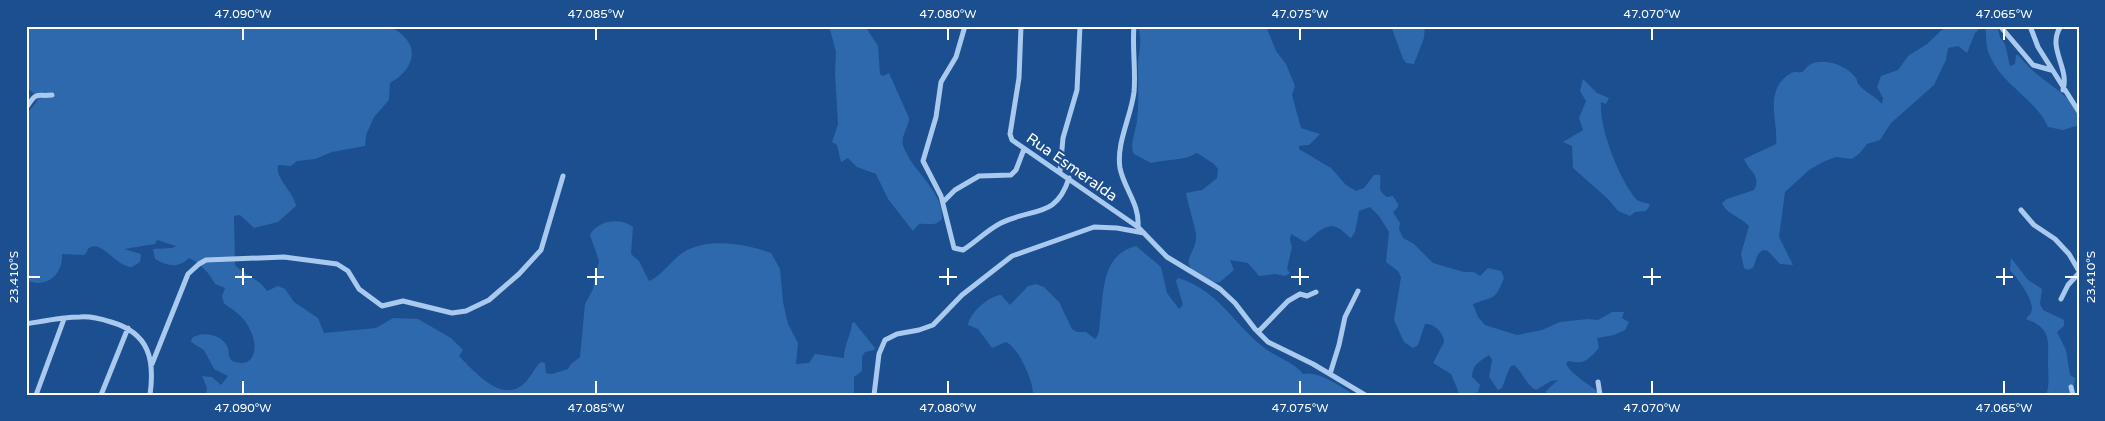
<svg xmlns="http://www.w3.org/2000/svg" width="2105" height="421" font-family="'Varela Round',sans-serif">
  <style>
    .green { fill: #2e69ad }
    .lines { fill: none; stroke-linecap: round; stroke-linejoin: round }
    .minor { stroke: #a9c9ee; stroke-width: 5 }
    .ticks { fill: none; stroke: #fff; stroke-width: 2 }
    .labels { text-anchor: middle; stroke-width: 4.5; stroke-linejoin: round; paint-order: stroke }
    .street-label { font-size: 15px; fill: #fff; stroke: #1b4f8f }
    .neatline { fill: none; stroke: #fff; stroke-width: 2 }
    .ticks-label { font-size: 12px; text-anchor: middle; fill: #fff }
  </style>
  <rect width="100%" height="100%" fill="#1b4f8f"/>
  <path class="green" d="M26 26H388C420 40 419 66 390 83L389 100 374 117 366 135 365 146 332 152 315 159 297 161 291 166 278 165C275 179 294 192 296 206L278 222 254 228 240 215 234 216 235 265C245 276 259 278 267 291L278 286 285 289 294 302 318 318 324 333 376 328 393 318 418 319 451 338 463 350 459 356C473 370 500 402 521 386 530 380 533 369 541 362L545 363 546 373 552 374 568 369 571 364 580 357 585 304 593 289 599 261 590 235C597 220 621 217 633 227L631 254 639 261 649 281C661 277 672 259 684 252 708 237 747 244 771 253L780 269 783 302 788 324 798 343 796 364 809 363 815 354 844 358C844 344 851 336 852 323L854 322 875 348 874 350 865 352 862 357V371L854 377V395H206L207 388 202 376 212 377 221 385 228 376 214 369 204 350 191 342 192 338C202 331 221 334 227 346 230 351 227 360 235 362 242 364 249 363 252 357 260 343 248 321 236 312 232 308 227 307 224 303L222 296 225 288 215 284C211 275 199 262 189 258 178 269 167 266 155 259L153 249 172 248 176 246 157 240 155 244 124 249 141 254 140 262 132 267C117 268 100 237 88 249 87 251 86 254 84 255L62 254C63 268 55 282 39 283 35 283 30 281 26 281V115L37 101 38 97 26 87Z
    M829 26H865L878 46 880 74 883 76 889 73 909 118C909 128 899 137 904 148 913 172 943 190 942 219 935 227 928 223 919 224L913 231 888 199 876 174 857 167 848 158 841 162 837 145 832 142 838 124 835 73 836 52Z
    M1138 26H1266L1276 51 1286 64 1295 86 1292 95 1301 128 1320 134 1309 145 1299 146V149L1331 168 1346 185 1356 191 1364 188 1374 175H1380C1382 185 1376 190 1387 197L1393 196 1398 204V207L1393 212 1400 223 1399 229 1403 238 1414 244 1433 263 1464 272H1474L1480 276 1488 268 1501 271 1504 278C1495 301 1494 296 1473 304L1478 317 1485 325 1517 335 1542 330 1560 322 1588 319 1598 320 1612 312H1624L1622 318 1629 322 1625 330 1614 335 1597 338 1599 348C1589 359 1585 365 1569 361L1566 363C1569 374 1592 385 1601 395H1546V391L1558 380 1551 381 1536 390C1525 384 1523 372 1514 365L1510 367 1502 388 1498 390 1489 377 1492 360 1489 355C1480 361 1472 365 1472 377L1480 385 1478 392 1473 394 1459 393 1451 374 1433 363 1444 342C1444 333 1434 323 1425 324L1418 345 1413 348 1404 342 1394 320 1401 277 1398 271 1386 262 1389 232 1379 216 1370 207 1359 211 1355 232 1351 238C1346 235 1343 230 1338 228 1325 221 1315 236 1305 242L1291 234 1290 240 1292 247 1287 269 1290 273 1285 276 1275 274 1259 276 1248 263 1230 260 1234 270 1220 282C1214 284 1207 280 1202 277 1175 260 1198 255 1196 234 1194 222 1188 205 1186 193L1202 190 1217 178 1218 169 1214 164 1197 153C1184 161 1166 159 1151 163L1134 154C1129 145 1136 131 1137 120 1139 102 1138 86 1138 69 1138 52 1143 44 1138 26Z
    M1391 26H1425L1424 38 1414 64 1406 63 1403 59Z
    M1946 26H1983L1975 33 1967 53 1958 46 1948 48 1946 60 1934 85 1891 123 1880 140 1867 144 1860 153 1852 159 1836 157 1825 161 1809 170 1785 192 1779 237 1793 265 1780 264 1768 251 1763 250 1758 254 1753 268 1747 270 1744 268 1741 254 1749 226C1741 217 1726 214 1722 203L1727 199 1754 190C1762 175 1748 171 1744 159L1776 144C1778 127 1770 108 1776 91 1778 83 1787 74 1794 72 1797 72 1799 73 1802 72 1805 70 1807 66 1811 64 1826 58 1846 65 1856 78 1858 81 1856 81 1859 85 1865 92 1876 97 1882 104L1883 98 1877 87 1881 76 1898 70 1908 56 1927 44Z
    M1985 26H1997L2000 37 2005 44 2010 66 2015 64 2016 55H2018C2022 59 2025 63 2029 67 2041 80 2072 96 2078 113 2079 117 2079 122 2079 125L2063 130 2048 127C2036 99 2002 85 1990 56 1985 47 1987 36 1985 26Z
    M1583 79 1597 93 1609 98 1606 104 1601 102C1599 128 1619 179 1636 199 1640 203 1646 202 1650 205L1646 211 1635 212 1630 216 1618 211 1608 199 1573 168 1572 146 1563 142 1583 130 1579 118 1586 101 1580 91Z
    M1136 246 1161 267 1167 293 1179 309 1183 305 1176 281 1178 278C1217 289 1234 324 1262 346 1275 357 1293 361 1303 374 1318 370 1342 387 1354 395H1033C1034 382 1018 347 1006 342L992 348 978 329 968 325C970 312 989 296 1001 295L1010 305 1028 286 1036 284 1044 287 1059 302 1072 329 1077 332H1086L1095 339C1100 334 1099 328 1100 321 1104 292 1101 255 1136 246Z
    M2011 258 2028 280 2042 289 2040 304 2043 310 2064 320V326L2057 332 2066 350 2070 375 2075 378 2073 395H2046C2050 385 2048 374 2048 363 2048 340 2052 329 2026 319 2027 317 2030 315 2031 313 2036 301 2017 278 2010 270Z"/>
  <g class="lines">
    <path class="minor" d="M965 26 956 57 941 82 936 117 923 161 941 196 954 248 963 250C976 242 987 230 1001 223 1033 207 1056 219 1069 178
      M1021 26 1019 78 1010 134 1012 140 1138 227
      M1134 26C1132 48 1136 70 1134 92 1131 117 1116 143 1120 168 1124 189 1140 204 1138 227L1167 257 1220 289 1235 303 1255 329 1268 342 1313 364 1365 395
      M2000 26 2033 65 2051 70
      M2030 26 2038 47 2079 112
      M2061 26C2046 48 2070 67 2063 90
      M26 108C38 90 35 97 52 95
      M1060 171 1063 138 1077 90 1080 26
      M943 202 955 190 979 176 1011 175 1016 170 1024 149
      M2021 210 2034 225 2055 239 2069 254 2079 271
      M2061 299 2068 285 2079 273
      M26 324C44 321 62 317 80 317 91 316 101 319 111 322 149 333 155 359 150 395
      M1258 332 1288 301 1300 294 1307 296 1316 292
      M152 364 188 274 199 264 206 260 284 257 337 264 348 271 359 289 382 306 403 301 452 313 466 311 489 300 519 274 541 250 563 176
      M1330 374 1339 345 1345 317 1358 291
      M1598 382 1600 395
      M2071 387 2073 395
      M36 395 64 319
      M101 395 128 328
      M874 395 879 354 885 340 897 334 919 330 933 325 962 295 1012 256 1094 227 1117 228 1144 233"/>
  </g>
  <path class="ticks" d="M243 28V40M596 28V40M948 28V40M1300 28V40M1652 28V40M2004 28V40M243 268V285M596 268V285M948 268V285M1300 268V285M1652 268V285M2004 268V285M28 277H40M235 277H252M587 277H604M939 277H957M1291 277H1309M1643 277H1661M1996 277H2013M2065 277H2078M243 381V394M596 381V394M948 381V394M1300 381V394M1652 381V394M2004 381V394"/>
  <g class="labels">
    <g class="street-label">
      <text transform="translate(1072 167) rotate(35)" y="5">Rua Esmeralda</text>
    </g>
  </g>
  <rect width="2105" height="421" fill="none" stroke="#1b4f8f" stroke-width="55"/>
  <rect x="28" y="28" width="2050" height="366" class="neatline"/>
  <g class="ticks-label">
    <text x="243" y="18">47.090°W</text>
    <text x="596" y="18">47.085°W</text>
    <text x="948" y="18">47.080°W</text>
    <text x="1300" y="18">47.075°W</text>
    <text x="1652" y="18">47.070°W</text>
    <text x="2004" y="18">47.065°W</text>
    <text transform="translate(14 277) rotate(-90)" y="4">23.410°S</text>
    <text transform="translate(2091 277) rotate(-90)" y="4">23.410°S</text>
    <text x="243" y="412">47.090°W</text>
    <text x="596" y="412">47.085°W</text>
    <text x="948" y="412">47.080°W</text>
    <text x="1300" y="412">47.075°W</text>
    <text x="1652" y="412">47.070°W</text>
    <text x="2004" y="412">47.065°W</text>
  </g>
</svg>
